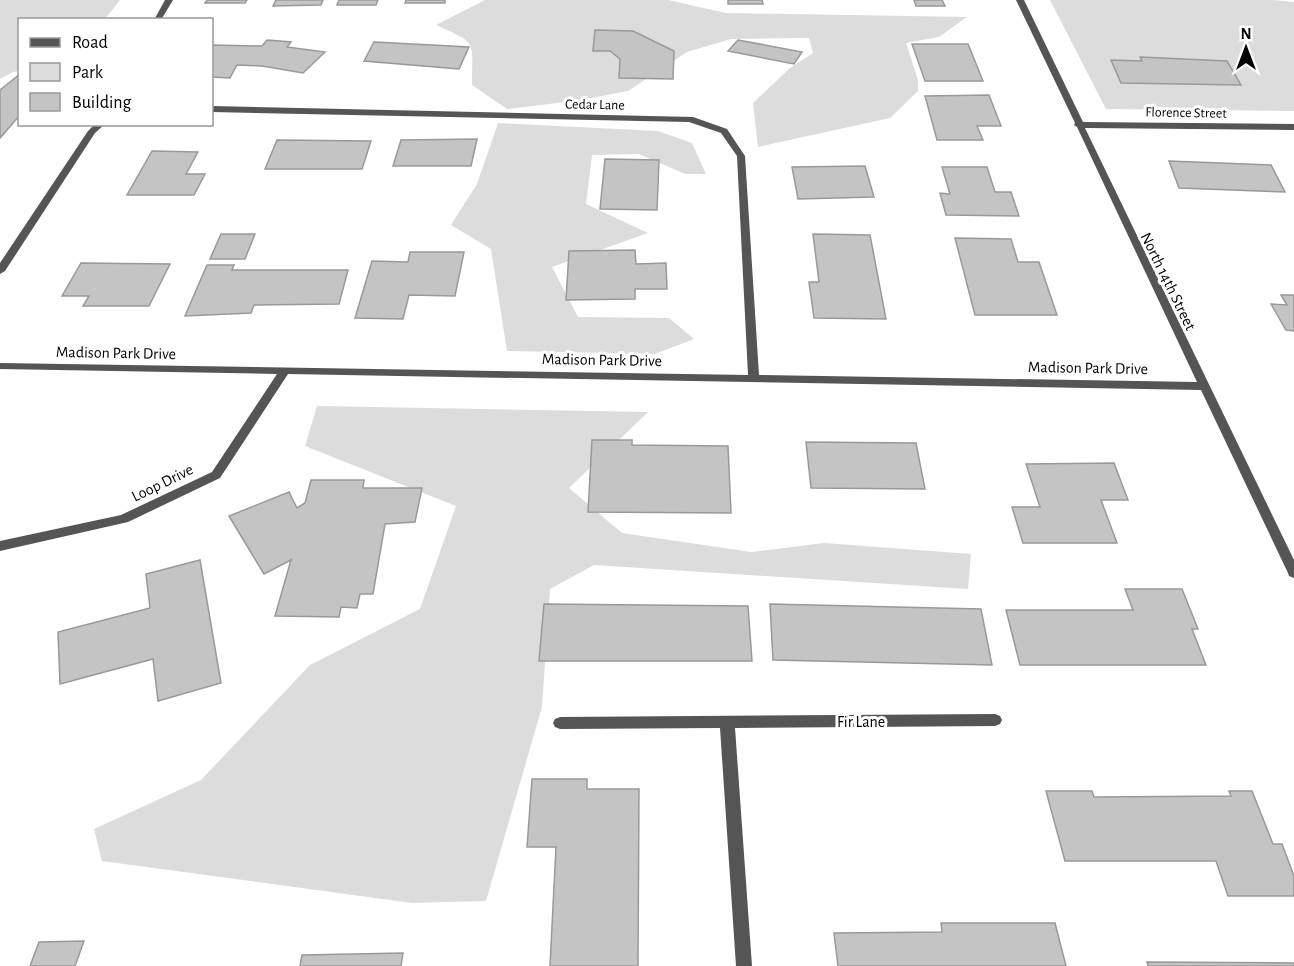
<svg xmlns="http://www.w3.org/2000/svg" width="1294" height="966" font-family="'Alegreya Sans',sans-serif">
  <style>
    .green { fill: #dcdcdc }
    .building { fill: #c4c4c4; stroke: #999; stroke-width: 1.5 }
    .lines { fill: none; stroke-linecap: round; stroke-linejoin: round }
    .street { fill: #555; fill-rule: evenodd }
    .labels { text-anchor: middle; stroke-width: 6; stroke-linejoin: round; paint-order: stroke }
    .far-street-label { font-size: 14px; fill: #000; stroke: #fff }
    .street-label { font-size: 16px; fill: #000; stroke: #fff }
  </style>
  <rect width="100%" height="100%" fill="#fff"/>
  <path class="green" d="M0 0H120L105 19 20 20 19 71 13 72 0 79Z
    M485 0H668L726 13 967 17 939 37 906 43 918 80V91L890 118 758 147 753 103 790 68 813 53 809 38 731 39 687 52 628 91 581 100 507 109 472 85C472 39 478 44 436 25Z
    M1050 0H1273L1294 2V111L1106 109Z
    M498 123 658 131 692 143 706 174H685L639 154 592 155 586 204 648 233 552 267 578 317 669 318 694 339 655 354 507 351 491 249 451 225 477 184Z
    M317 406 648 412 569 488 622 533 751 552 824 543 971 554 968 589 594 565 550 589 542 707 486 901 412 903 102 861 94 829 201 780 310 665 420 609 456 506 305 446Z"/>
  <path class="building" d="M207 0H247L245 3H205Z
    M276 0H323L321 5 273 6Z
    M339 0H378L376 5H337Z
    M406 0H445V3H405Z
    M728 0H762L763 4H728Z
    M914 0H942L945 6H916Z
    M595 30 633 31 674 51 673 79 619 78 620 59 610 51H593Z
    M267 40 291 42 287 47 325 52 303 73 262 66 237 65 230 78 212 77V45L262 46Z
    M738 40 802 52 794 64 728 51Z
    M374 42 469 47 459 69 364 61Z
    M912 44H968L983 81H925Z
    M1140 57 1227 61 1241 85 1121 83 1111 60 1142 61Z
    M20 74V115L0 138V90Z
    M989 95 1001 126H977L983 140H937L925 96Z
    M477 139 471 166H393L401 140Z
    M277 140 371 141 362 169H265Z
    M152 151 198 152 186 174H205L194 195H127Z
    M605 159 659 160 657 210 600 209Z
    M1169 161 1271 165 1285 192 1179 188Z
    M865 166 874 197 798 199 792 167Z
    M942 167H987L995 192H1011L1019 216 946 215 940 193 950 194Z
    M221 234H255L245 259H210Z
    M813 234 870 235 886 319 814 318 809 282H819Z
    M955 238 1011 239 1018 262H1039L1057 315H975Z
    M635 250 636 264 666 263 667 289H635V299L566 300 569 251Z
    M410 252H464L455 296 409 295 403 319 355 318 372 261 408 262Z
    M81 263 170 264 149 306H83L89 296H62Z
    M207 265H234L232 270H348L339 304 254 305 251 313 185 316Z
    M1281 295H1294V331L1286 330 1271 304 1287 305Z
    M592 440H632V445L728 446 731 513 588 512Z
    M806 442 916 443 925 489 811 488Z
    M1114 463 1128 500H1101L1117 543H1023L1012 507H1040L1026 464Z
    M311 480H364L363 488H422L415 522 385 524 373 594H360L357 608 341 607 339 617 275 616 291 560 264 574 229 516 289 492 297 508 305 503Z
    M200 560 221 683 158 701 153 659 60 684 58 632 150 608 146 574Z
    M1125 589H1182L1198 629H1192L1206 665H1020L1006 610H1133Z
    M544 604 748 606 752 661H539Z
    M770 604 981 609 992 665 773 660Z
    M532 779H587V789H639L638 966H550L556 847H527Z
    M1046 791H1092L1094 797 1231 796 1229 791H1252L1273 844H1282L1294 876V896H1228L1216 861H1065Z
    M941 923H1055L1066 966H838L834 933 942 932Z
    M84 941 75 966H30L39 942Z
    M403 953 401 966H300L302 955Z
    M1147 962 1294 963V966H1148Z"/>
  <g class="lines">
    <path class="street" d="M165 0H173L161 20H154Z
      M1016 0H1024L1083 122 1294 124V130L1085 128 1294 560V578L1289 576 1288 573 1201 390 288 374 220 478 128 522 0 551V541L121 515 212 472 277 374 0 369V363L748 375 737 156 721 133 689 122 212 112V106L693 117 727 129 745 156 759 375 1197 382 1077 127 1074 125 1075 123Z
      M95 124H105L95 133 5 271 0 274V263L88 131Z
      M995 714 1000 716 1002 720 1000 724 995 726 735 728 752 966H736L720 728 560 729 555 727 553 723 555 719 560 717Z"/>
  </g>
  <g class="labels">
    <g class="far-street-label">
      <text transform="translate(595 104) rotate(1)" y="5">Cedar Lane</text>
      <text transform="translate(1186 112) rotate(1)" y="5">Florence Street</text>
    </g>
    <g class="street-label">
      <text transform="translate(1169 281) rotate(64)" y="6">North 14th Street</text>
      <text transform="translate(116 352) rotate(1)" y="6">Madison Park Drive</text>
      <text transform="translate(602 359) rotate(1)" y="6">Madison Park Drive</text>
      <text transform="translate(1088 367) rotate(1)" y="6">Madison Park Drive</text>
      <text transform="translate(162 482) rotate(-26)" y="6">Loop Drive</text>
      <text x="861" y="727">Fir Lane</text>
    </g>
  </g>
  <rect x="18" y="18" width="195" height="108" fill="#ffffff" stroke="#999999" stroke-width="1.5"/>
  <rect x="30" y="38" width="30" height="9" fill="#555555" stroke="#999999" stroke-width="1.5"/>
  <text x="72" y="48" font-size="18" fill="#000000">Road</text>
  <rect x="30" y="63" width="30" height="18" fill="#dcdcdc" stroke="#999999" stroke-width="1.5"/>
  <text x="72" y="78" font-size="18" fill="#000000">Park</text>
  <rect x="30" y="93" width="30" height="18" fill="#c4c4c4" stroke="#999999" stroke-width="1.5"/>
  <text x="72" y="108" font-size="18" fill="#000000">Building</text>
  <g transform="translate(1246 48)" stroke="#ffffff" stroke-width="4.5" paint-order="stroke">
  <path d="M0-4.5L10 22L0 15L-10 22Z" fill="#000000"/>
  <text y="-9" font-size="16" font-weight="bold" text-anchor="middle" fill="#000000">N</text>
  </g>
</svg>
